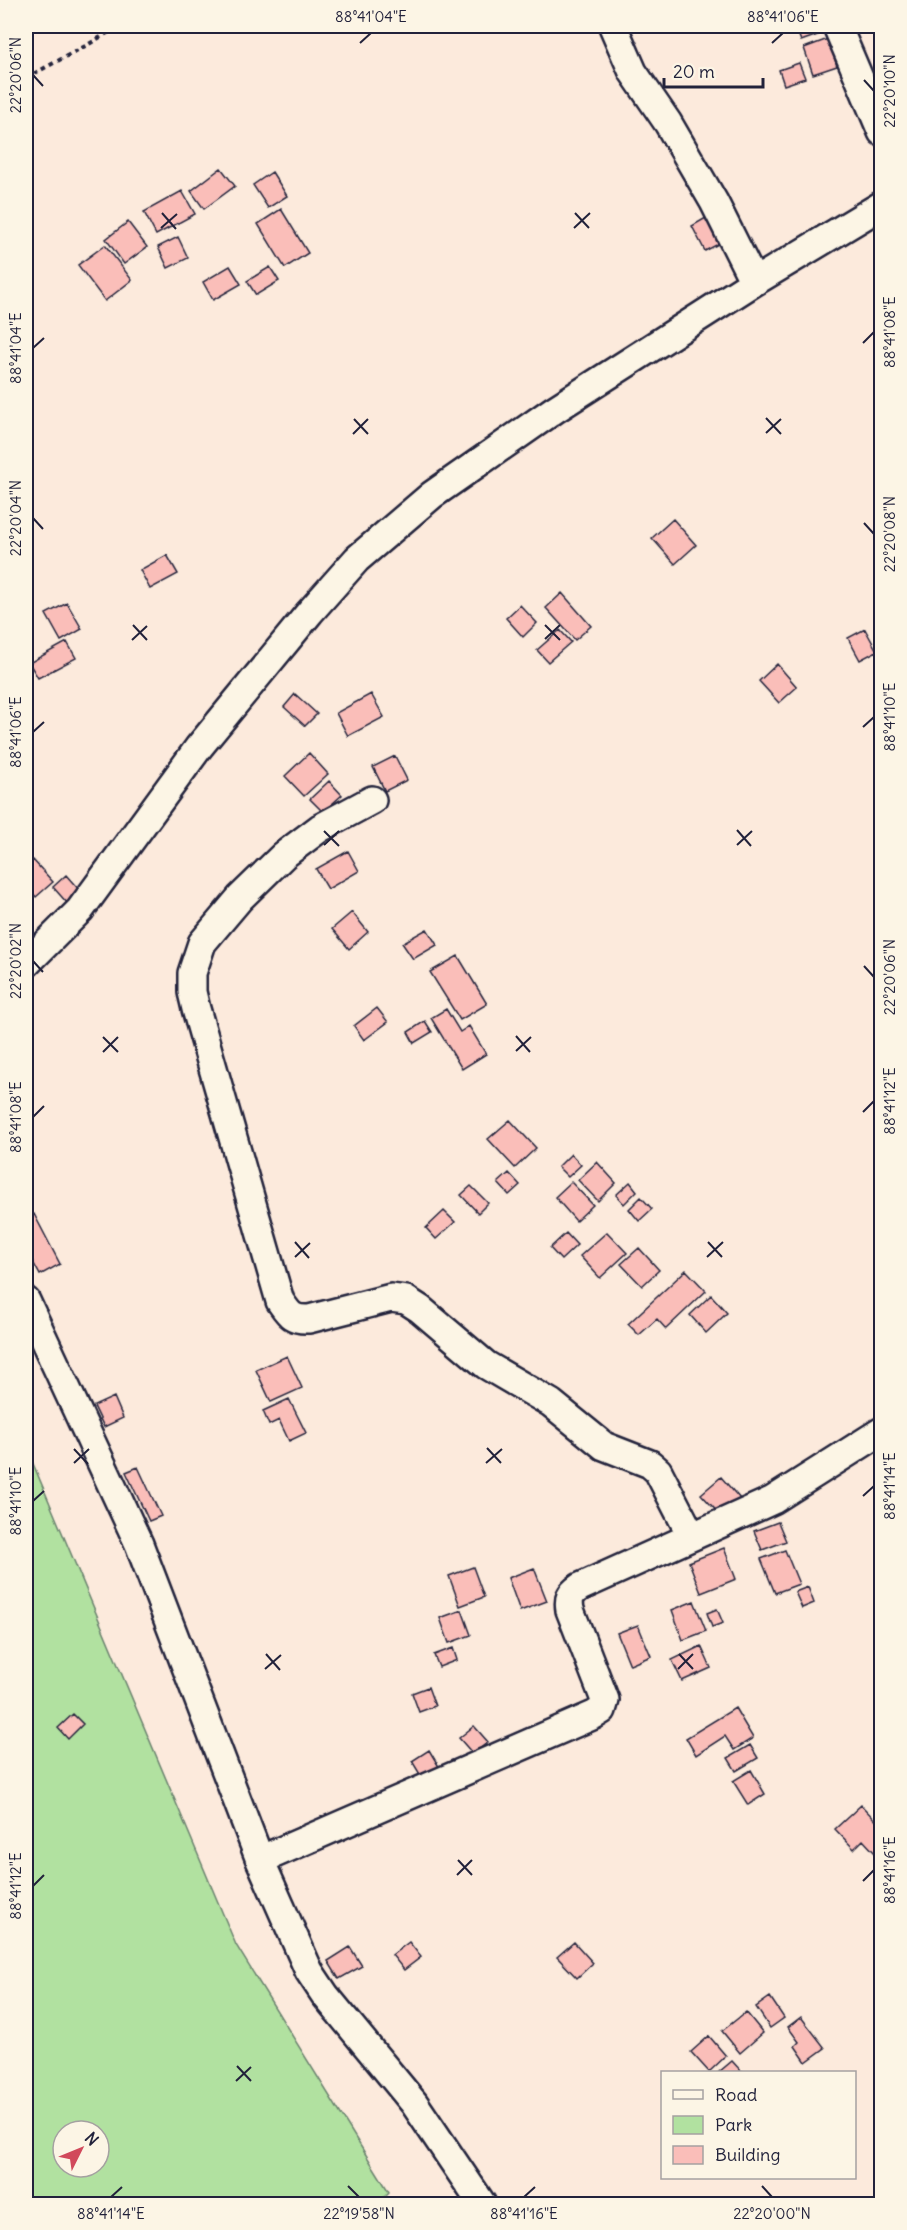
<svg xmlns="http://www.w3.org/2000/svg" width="907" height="2230" font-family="Delius,sans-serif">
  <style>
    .green { fill: #b1e1a0; stroke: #6a826e; stroke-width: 1.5; fill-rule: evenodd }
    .building { fill: #fabeb9; stroke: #22223b; stroke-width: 1.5 }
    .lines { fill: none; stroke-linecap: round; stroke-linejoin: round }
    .street-casing { stroke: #22223b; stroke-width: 32 }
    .path { stroke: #22223b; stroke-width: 4; stroke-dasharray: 4.5 4.5; stroke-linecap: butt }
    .street { stroke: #fcf5e5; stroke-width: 27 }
    .ticks { fill: none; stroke: #22223b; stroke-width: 2 }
    .neatline { fill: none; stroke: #22223b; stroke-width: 2 }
    .ticks-label { font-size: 15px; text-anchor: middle; fill: #22223b }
  </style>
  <rect width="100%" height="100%" fill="#fceadc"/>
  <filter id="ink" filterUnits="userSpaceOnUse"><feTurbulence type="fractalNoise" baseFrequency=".0167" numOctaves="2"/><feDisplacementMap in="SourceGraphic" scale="12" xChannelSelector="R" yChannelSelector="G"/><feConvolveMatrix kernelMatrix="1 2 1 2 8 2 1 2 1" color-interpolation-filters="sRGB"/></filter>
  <g filter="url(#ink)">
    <path class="green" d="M26 1447 236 1945 389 2192 378 2204H26ZM63 2131H99V2167H63Z"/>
    <path class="building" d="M795 26H824L826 32 801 41Z
      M828 39 837 66 813 74 804 48Z
      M799 63 805 78 784 85 779 70Z
      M221 168 235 186 204 209 191 191Z
      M272 172 287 196 268 208 253 185Z
      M182 191 195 214 156 235 144 212Z
      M281 209 308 253 285 268 258 224Z
      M711 215 726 240 705 251 692 226Z
      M128 222 147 247 124 264 106 239Z
      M178 237 188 258 168 268 158 247Z
      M105 245 132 280 105 301 78 265Z
      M230 266 241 284 213 300 203 282Z
      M270 267 279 281 256 295 247 281Z
      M673 519 696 545 675 564 652 538Z
      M167 555 178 574 150 589 140 570Z
      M562 593 591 626 575 640 546 608Z
      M67 603 82 629 61 641 46 614Z
      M520 605 537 623 523 637 506 618Z
      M865 629 877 651 860 660 848 638Z
      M560 630 571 642 548 662 537 650Z
      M67 642 76 658 38 678 29 663Z
      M777 664 797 687 779 703 759 681Z
      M295 694 317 714 305 726 284 707Z
      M371 694 384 717 348 736 336 713Z
      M309 753 328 774 304 796 285 776Z
      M395 756 407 780 385 791 373 767Z
      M329 781 342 795 323 812 310 799Z
      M348 851 359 871 328 889 316 869Z
      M33 860 53 882 36 897 26 885V868Z
      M66 875 81 892 68 904 53 887Z
      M352 912 368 932 349 949 332 929Z
      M427 929 437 945 413 959 402 943Z
      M458 956 487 1004 460 1020 430 972Z
      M377 1008 388 1022 364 1040 354 1026Z
      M446 1009 460 1032 469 1026 486 1054 462 1069 431 1018Z
      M425 1021 432 1032 414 1043 408 1032Z
      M510 1120 536 1148 515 1168 488 1139Z
      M571 1154 581 1165 568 1177 558 1167Z
      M597 1162 616 1183 598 1201 578 1180Z
      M509 1173 520 1185 509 1195 498 1183Z
      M571 1182 593 1205 576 1221 555 1197Z
      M630 1182 637 1191 624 1204 616 1195Z
      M471 1186 488 1203 478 1213 461 1195Z
      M641 1197 652 1209 639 1221 629 1209Z
      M444 1211 455 1222 436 1239 426 1228Z
      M34 1214 60 1264 40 1275 26 1249V1218Z
      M607 1232 627 1253 600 1278 580 1256Z
      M566 1233 577 1245 561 1260 550 1248Z
      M639 1248 659 1270 642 1286 621 1264Z
      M686 1270 706 1291 666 1329 657 1319 639 1335 628 1324Z
      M711 1295 727 1313 706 1333 690 1315Z
      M287 1356 302 1388 271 1402 256 1370Z
      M114 1397 123 1418 104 1427 94 1406Z
      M289 1399 306 1433 289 1441 279 1420 269 1425 263 1411Z
      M138 1467 161 1516 149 1521 126 1472Z
      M721 1477 741 1500 722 1517 701 1494Z
      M778 1522 786 1541 762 1550 754 1531Z
      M724 1548 736 1579 701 1593 689 1562Z
      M785 1550 799 1584 775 1593 761 1559Z
      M473 1567 484 1597 460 1606 449 1576Z
      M534 1568 547 1601 520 1611 508 1578Z
      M808 1587 814 1603 802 1608 795 1592Z
      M694 1601 706 1631 683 1640 672 1610Z
      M717 1609 723 1623 712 1627 707 1613Z
      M462 1610 471 1635 449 1643 440 1618Z
      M638 1625 651 1656 630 1665 617 1633Z
      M701 1646 711 1668 682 1681 672 1660Z
      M453 1648 457 1660 439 1667 434 1655Z
      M428 1687 435 1706 419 1712 412 1693Z
      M735 1708 753 1738 734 1750 725 1736 696 1755 686 1738Z
      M73 1714 83 1724 68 1739 58 1728Z
      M474 1726 488 1742 473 1754 459 1738Z
      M750 1745 758 1758 736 1771 728 1758Z
      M429 1750 441 1770 424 1781 412 1761Z
      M751 1770 765 1794 748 1805 733 1781Z
      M861 1805 882 1827V1850L876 1854 863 1840 854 1849 835 1829Z
      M409 1942 421 1957 404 1970 392 1955Z
      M574 1942 593 1963 577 1978 557 1957Z
      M350 1947 362 1966 339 1979 328 1961Z
      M770 1997 784 2018 770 2028 756 2007Z
      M746 2012 763 2033 740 2053 722 2031Z
      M801 2017 825 2048 806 2062 795 2046 799 2042 788 2027Z
      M709 2036 726 2056 709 2072 691 2052Z
      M732 2061 742 2072H719Z"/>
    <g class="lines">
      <g class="street-casing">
        <path id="street" d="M613 26 633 72 668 123 714 202 754 282
          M837 26 882 132
          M372 800 320 828 284 855 240 898 202 943 192 973V992L196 1009 280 1301C289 1314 292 1320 309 1319L391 1298 406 1300 420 1309 486 1365 551 1403 604 1446 650 1464 658 1471 691 1535
          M26 964 80 910 199 747 310 612 357 559 432 495 554 410 754 282 882 205
          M26 1301 139 1544 260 1860 309 1971 325 1995 414 2103 482 2204
          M260 1860 594 1715 602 1710 605 1700 570 1610C568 1598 570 1594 580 1587L773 1500 882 1431"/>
      </g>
      <path class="path" d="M26 78 89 44 119 26"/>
      <use href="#street" class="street"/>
    </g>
  </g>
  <path class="ticks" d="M360 43 371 33M772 43 783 33M33 75 43 86M864 80 874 91M162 213 176 229M575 213 589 228M161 228 177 214M574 228 590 213M863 343 874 332M33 348 44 338M766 418 781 434M354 419 368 434M766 433 781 419M353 434 368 419M33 518 43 529M864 523 874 534M133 625 147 640M545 625 560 640M545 639 560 625M132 640 147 626M863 727 874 717M33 732 44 722M737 830 751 846M324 831 339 846M324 845 339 831M737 845 752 831M33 961 43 972M864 966 874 977M516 1036 530 1052M103 1037 118 1052M516 1051 531 1037M103 1052 118 1037M863 1112 874 1101M33 1117 44 1106M295 1242 309 1258M708 1242 722 1257M295 1257 310 1243M707 1257 723 1242M487 1448 501 1463M74 1449 88 1464M74 1463 89 1449M486 1463 502 1449M863 1496 874 1486M33 1501 44 1491M266 1654 280 1670M679 1654 693 1669M265 1669 281 1655M678 1669 693 1654M458 1860 472 1875M457 1875 472 1860M863 1881 874 1870M33 1886 44 1875M237 2066 251 2081M236 2081 251 2067M348 2186 359 2197M762 2186 772 2197M111 2197 122 2187M524 2197 535 2187"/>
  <rect width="907" height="2230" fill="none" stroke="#fcf5e5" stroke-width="66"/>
  <rect x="661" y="2071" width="195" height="108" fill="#fcf5e5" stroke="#a5a1a1" stroke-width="1.5"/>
  <rect x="673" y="2090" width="30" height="9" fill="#fcf5e5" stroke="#a5a1a1" stroke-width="1.5"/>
  <text x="715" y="2101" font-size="18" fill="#22223b">Road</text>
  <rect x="673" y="2116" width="30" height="18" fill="#b1e1a0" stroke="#a5a1a1" stroke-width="1.5"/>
  <text x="715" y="2131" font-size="18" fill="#22223b">Park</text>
  <rect x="673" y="2146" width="30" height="18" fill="#fabeb9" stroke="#a5a1a1" stroke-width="1.5"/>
  <text x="715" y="2161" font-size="18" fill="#22223b">Building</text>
  <g transform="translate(81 2149) rotate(47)"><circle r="28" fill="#fcf5e5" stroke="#a5a1a1" stroke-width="1.5"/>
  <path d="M0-4.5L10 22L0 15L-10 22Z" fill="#d1495b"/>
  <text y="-9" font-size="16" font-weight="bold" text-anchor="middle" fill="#22223b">N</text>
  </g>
  <path d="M664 78v9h99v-9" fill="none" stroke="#22223b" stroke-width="3"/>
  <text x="673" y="78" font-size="18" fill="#22223b" stroke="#fcf5e5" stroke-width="4.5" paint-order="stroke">20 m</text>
  <rect x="33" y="33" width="841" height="2164" class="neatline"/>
  <g class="ticks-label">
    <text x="371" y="22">88°41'04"E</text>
    <text x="783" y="22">88°41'06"E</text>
    <text transform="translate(16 75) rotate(-90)" y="5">22°20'06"N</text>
    <text transform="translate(890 91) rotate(-90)" y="5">22°20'10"N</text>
    <text transform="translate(890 332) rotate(-90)" y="5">88°41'08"E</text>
    <text transform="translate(16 348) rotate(-90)" y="5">88°41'04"E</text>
    <text transform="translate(16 518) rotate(-90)" y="5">22°20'04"N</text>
    <text transform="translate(890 534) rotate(-90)" y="5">22°20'08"N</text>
    <text transform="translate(890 717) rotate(-90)" y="5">88°41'10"E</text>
    <text transform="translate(16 732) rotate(-90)" y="5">88°41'06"E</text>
    <text transform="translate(16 961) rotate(-90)" y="5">22°20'02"N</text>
    <text transform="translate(890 977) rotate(-90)" y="5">22°20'06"N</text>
    <text transform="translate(890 1101) rotate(-90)" y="5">88°41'12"E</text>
    <text transform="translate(16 1117) rotate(-90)" y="5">88°41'08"E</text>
    <text transform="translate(890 1486) rotate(-90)" y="5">88°41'14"E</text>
    <text transform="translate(16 1501) rotate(-90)" y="5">88°41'10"E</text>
    <text transform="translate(890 1870) rotate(-90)" y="5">88°41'16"E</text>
    <text transform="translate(16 1886) rotate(-90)" y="5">88°41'12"E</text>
    <text x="111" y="2219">88°41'14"E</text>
    <text x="359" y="2219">22°19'58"N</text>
    <text x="524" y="2219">88°41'16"E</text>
    <text x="772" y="2219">22°20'00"N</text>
  </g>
</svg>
